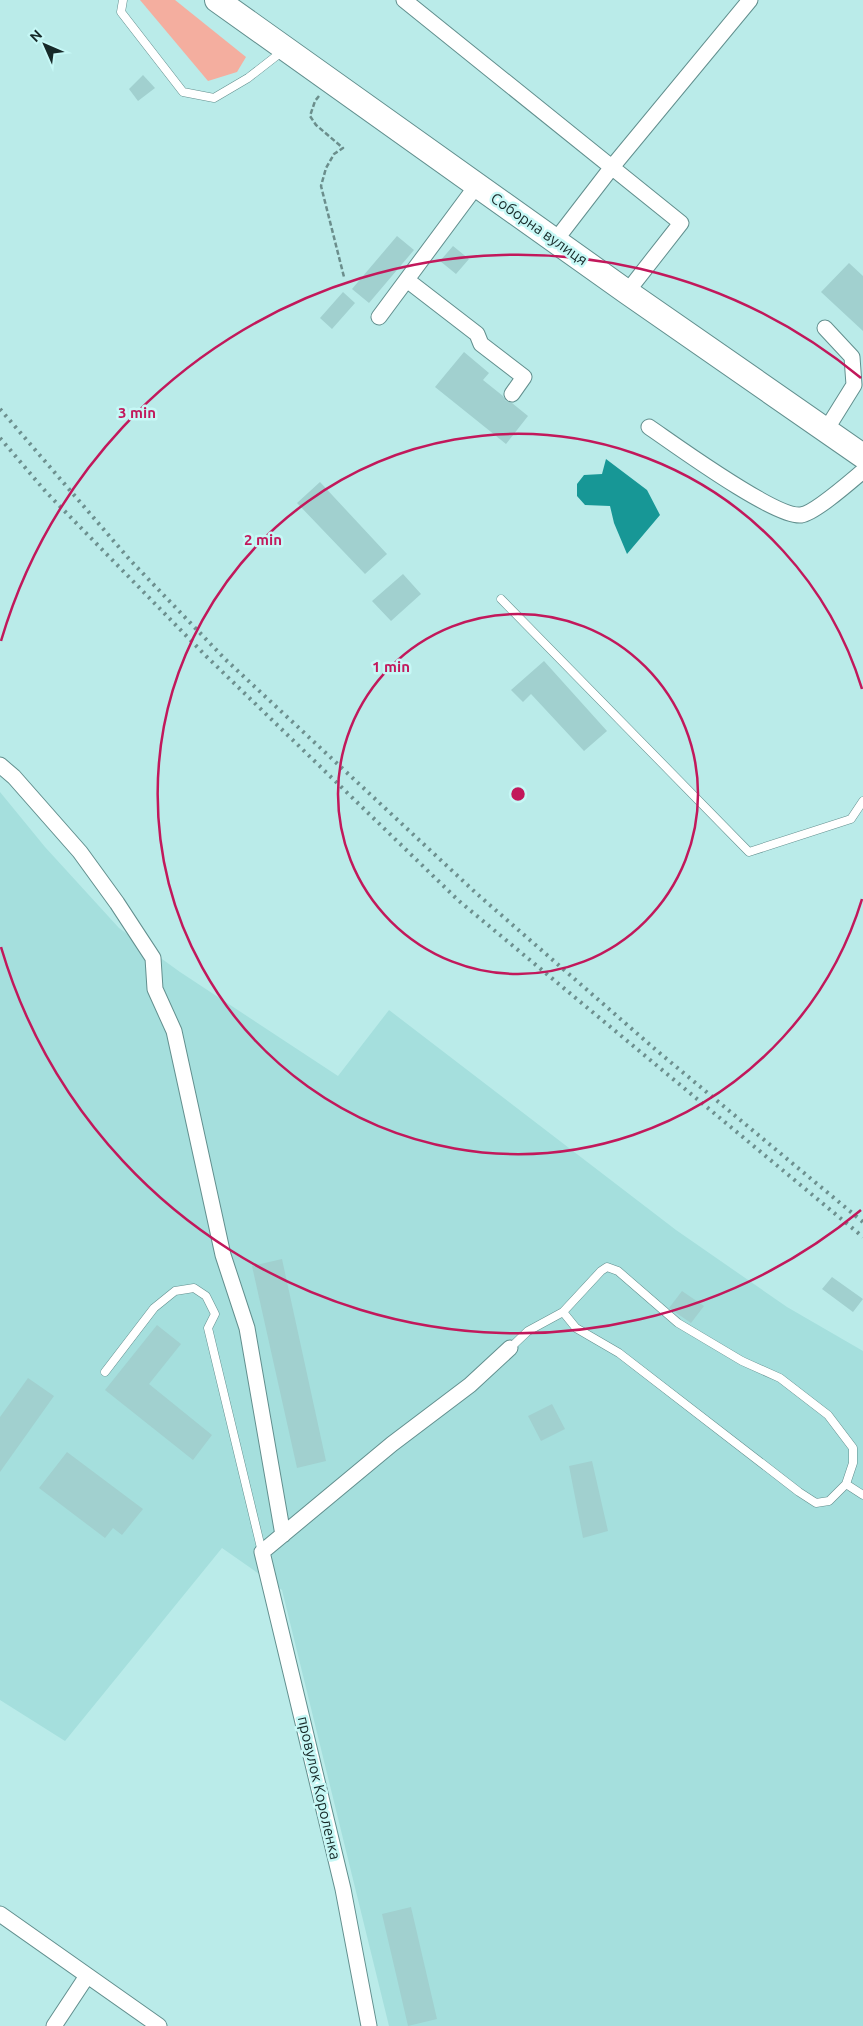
<svg xmlns="http://www.w3.org/2000/svg" width="863" height="2026" font-family="Ubuntu,sans-serif">
  <style>
    .built { fill: #a5dfdd }
    .green { fill: #f4ae9f }
    .water { fill: #179796 }
    .building { fill: #a1d0cf }
    .lines { fill: none; stroke-linecap: round; stroke-linejoin: round }
    .service-casing { stroke: #628f8e; stroke-width: 9 }
    .minor-casing { stroke: #628f8e; stroke-width: 17 }
    .primary-casing { stroke: #628f8e; stroke-width: 26 }
    .path { stroke: #6b8e8c; stroke-width: 2.5; stroke-dasharray: 5 2.5; stroke-linecap: butt }
    .service { stroke: #fff; stroke-width: 8 }
    .minor { stroke: #fff; stroke-width: 15 }
    .primary { stroke: #fff; stroke-width: 24 }
    .rail { stroke: #6d908f; stroke-width: 4; stroke-dasharray: 2.5 5; stroke-linecap: butt }
    .ring { fill: none; stroke: #c2185b; stroke-width: 2.5 }
    .labels { text-anchor: middle; stroke-width: 5; stroke-linejoin: round; paint-order: stroke }
    .street-label { font-size: 15px; fill: #162928; stroke: #c7f8f6 }
    .centre { fill: #c2185b; stroke: #c7f8f6; stroke-width: 2.5 }
    .ring-label { font-size: 15px; text-anchor: middle; font-weight: bold; fill: #c2185b; stroke: #c7f8f6; stroke-width: 5; stroke-linejoin: round; paint-order: stroke }
  </style>
  <rect width="100%" height="100%" fill="#baebe9"/>
  <path class="built" d="M0 792 45 847 119 928 180 972 338 1076 389 1010 676 1230 787 1307 863 1351V2026H389L282 1590 222 1548 65 1741 0 1700Z"/>
  <path class="green" d="M140 0H175L246 57 237 72 208 81Z"/>
  <path class="water" d="M606 459 647 490 660 515 627 554 614 523 610 506 585 505 577 496V484L584 475 602 474Z"/>
  <path class="building" d="M143 75 155 88 138 101 129 89Z
    M397 236 414 250 369 303 352 289Z
    M453 246 469 259 456 274 440 261Z
    M849 263 863 276V331L821 292Z
    M343 292 355 303 332 329 320 318Z
    M464 352 489 373 483 380 503 396 506 401 512 403 528 416 506 444 435 387Z
    M320 482 387 554 365 574 297 503Z
    M403 574 421 594 391 621 372 601Z
    M544 661 607 731 584 751 531 694 523 702 511 690Z
    M282 1259 326 1461 297 1468 252 1266Z
    M832 1277 863 1299 853 1312 822 1289Z
    M682 1291 704 1306 691 1323 669 1308Z
    M157 1325 181 1344 149 1384 212 1435 193 1460 105 1390Z
    M28 1378 54 1396 0 1472V1417Z
    M552 1404 565 1429 541 1441 528 1416Z
    M67 1452 143 1509 122 1535 113 1528 105 1538 39 1488Z
    M592 1461 608 1531 583 1538 569 1466Z
    M411 1907 437 2019 408 2026 382 1914Z"/>
  <g class="lines">
    <g class="service-casing">
      <path id="service" d="M123 0 121 12 183 92 214 98 248 78 284 50
        M501 599 749 852 851 819 863 801
        M510 1348 528 1331 563 1312 601 1271 607 1267 618 1271 678 1323 742 1361 780 1378 828 1415 853 1448V1463L846 1484 829 1501 816 1503 799 1492 619 1353 576 1328 563 1312
        M105 1372 154 1308 175 1291 194 1288 206 1296 215 1314 208 1328 262 1552
        M846 1484 863 1495"/>
    </g>
    <g class="minor-casing">
      <path id="minor" d="M404 0 681 223 627 292
        M555 241 612 167 750 0
        M407 280 477 334 481 344 524 377 512 394
        M379 317 477 185
        M825 328 852 357 854 385 826 430
        M649 427C674 444 775 518 801 515 815 513 851 481 863 471
        M0 765 14 777 80 852 117 903 153 958 155 989 174 1031 223 1255 247 1328 283 1535
        M0 1914 159 2026
        M54 2026 87 1976
        M369 2026 343 1889 262 1552 392 1444 470 1385 510 1348"/>
    </g>
    <g class="primary-casing">
      <path id="primary" d="M217 0 627 292 863 456"/>
    </g>
    <path class="path" d="M319 96 315 101 310 116 316 125 343 148 334 154 326 168 321 186 344 277"/>
    <use href="#service" class="service"/>
    <use href="#minor" class="minor"/>
    <use href="#primary" class="primary"/>
    <path class="rail" d="M0 409 130 560 225 659 476 893 656 1050 863 1222
      M0 438 46 492 206 656 459 901 863 1237"/>
  </g>
  <g class="ring">
    <circle cx="518" cy="794" r="180"/>
    <path d="M862 899A360 360 0 1 1 862 689"/>
    <path d="M861 1210A539 539 0 0 1 1 947M1 641A539 539 0 0 1 861 378"/>
  </g>
  <g class="labels">
    <g class="street-label">
      <text transform="translate(539 229) rotate(35)" y="5">Соборна вулиця</text>
      <text transform="translate(319 1788) rotate(77)" y="5">провулок Короленка</text>
    </g>
  </g>
  <circle cx="518" cy="794" r="8" class="centre"/>
  <g class="ring-label">
    <text x="137" y="418">3 min</text>
    <text x="263" y="545">2 min</text>
    <text x="391" y="672">1 min</text>
  </g>
  <g transform="translate(45 45) rotate(315)" stroke="#c7f8f6" stroke-width="4" paint-order="stroke">
  <path d="M0-4L9 19L0 12L-9 19Z" fill="#162928"/>
  <text y="-8" font-size="14" font-weight="bold" text-anchor="middle" fill="#162928">N</text>
  </g>
</svg>
